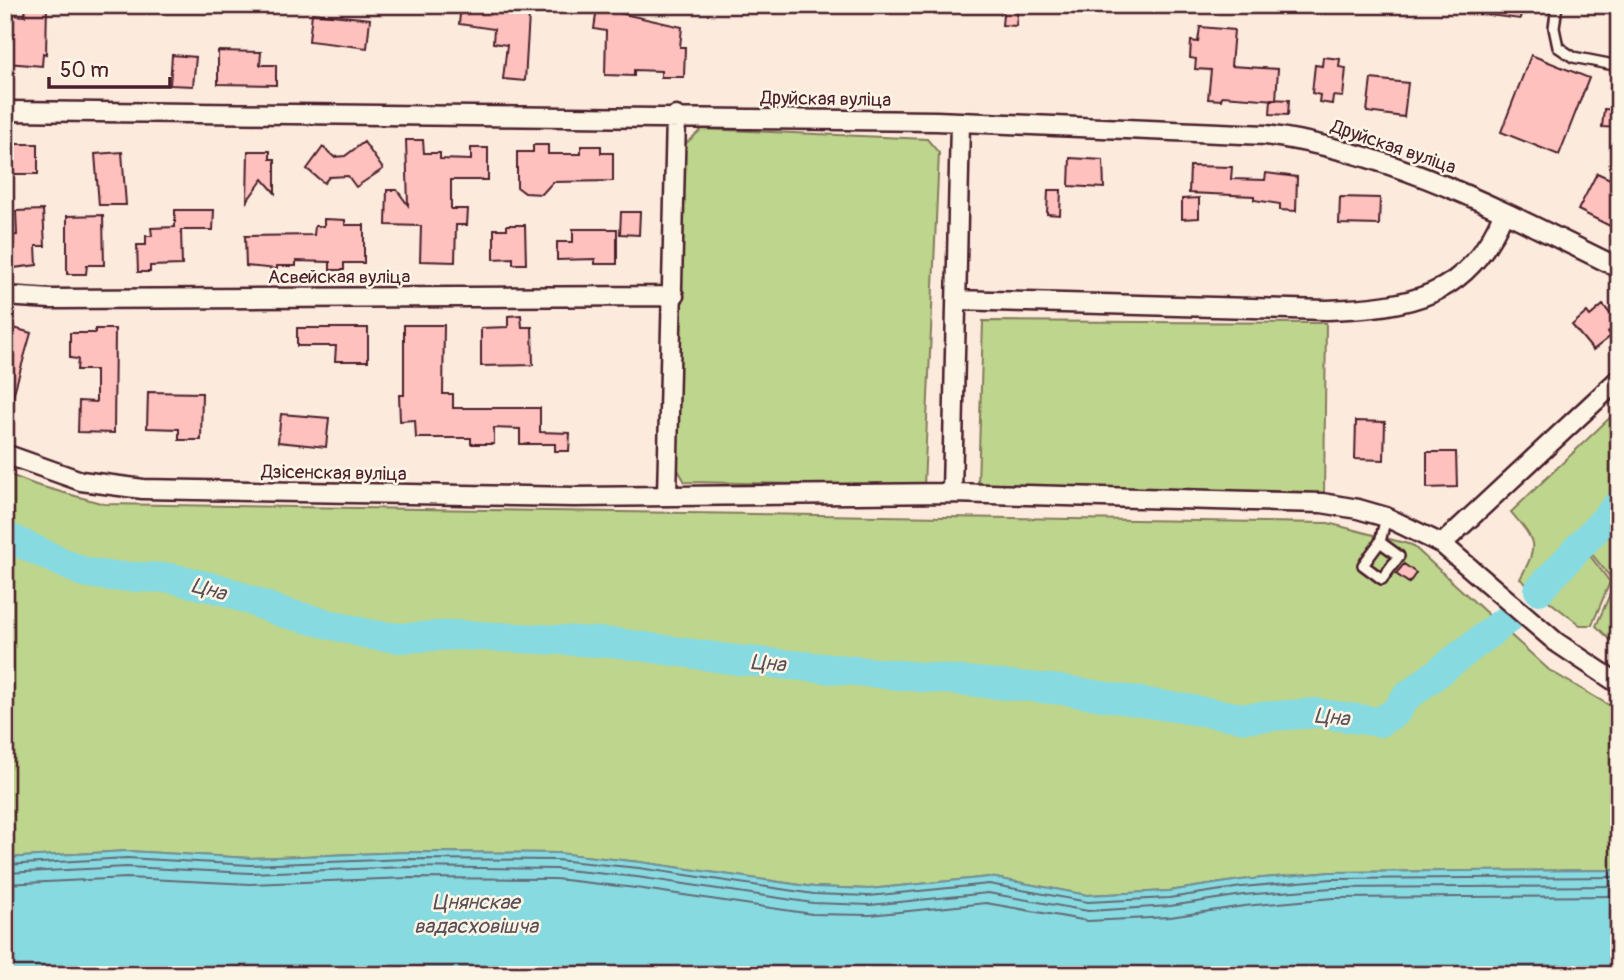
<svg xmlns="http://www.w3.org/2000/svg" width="1624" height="980" font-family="Pangolin,sans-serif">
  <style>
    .green { fill: #bdd58c; stroke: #847a5c; stroke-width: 2 }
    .water { fill: #88dae1; stroke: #6f8f98; stroke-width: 2 }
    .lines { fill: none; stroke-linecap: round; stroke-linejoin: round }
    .shore { stroke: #636a74; stroke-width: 2 }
    .river { stroke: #88dae1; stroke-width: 30 }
    .building { fill: #fec1be; stroke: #4a1f2b; stroke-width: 2 }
    .lane-casing { stroke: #4a1f2b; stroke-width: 14 }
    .street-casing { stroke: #4a1f2b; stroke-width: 23 }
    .lane { stroke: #fcf5e5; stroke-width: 9 }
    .street { stroke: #fcf5e5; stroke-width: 18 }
    .labels { text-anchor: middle; stroke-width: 5; stroke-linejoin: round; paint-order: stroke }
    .street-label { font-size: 19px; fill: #4a1f2b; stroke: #fcf5e5 }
    .water-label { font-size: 21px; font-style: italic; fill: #5a4e58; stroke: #fcf5e5 }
  </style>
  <rect width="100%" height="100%" fill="#fcebdd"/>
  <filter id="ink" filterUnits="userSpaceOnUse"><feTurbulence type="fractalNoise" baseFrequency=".0143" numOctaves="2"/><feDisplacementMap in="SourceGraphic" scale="14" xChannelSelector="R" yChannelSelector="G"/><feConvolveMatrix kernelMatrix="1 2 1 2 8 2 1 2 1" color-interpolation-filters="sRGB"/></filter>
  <g filter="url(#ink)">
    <path class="green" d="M702 129 927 139 939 153 924 486 685 482 673 461 685 144Z
      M983 321 1326 323 1324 495 978 484Z
      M1619 409V498L1578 540 1610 582 1592 625H1580L1520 579C1539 544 1536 542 1511 512Z
      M5 473 36 485 104 504 1328 523 1412 545 1549 670 1619 711V870L1331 872 1241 880 1169 891 1087 895 990 877 869 889 814 887 640 862 557 853 407 852 250 858 127 851 5 858Z
      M1619 515V648L1596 626 1615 583 1587 548Z"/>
    <path class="water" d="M127 851 250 858 407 852 557 853 640 862 814 887 869 889 990 877 1087 895 1169 891 1241 880 1331 872 1619 870V975H5V858Z"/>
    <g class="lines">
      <path class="shore" d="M5 865 127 858 250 865 407 859 556 860 639 868 814 894 869 896 989 884 1088 902 1169 898 1242 887 1332 879 1619 877
        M5 873 127 867 250 873 407 867 556 869 637 877 813 903 870 905 988 893 1088 911 1170 906 1243 895 1332 888 1619 886
        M5 884 127 878 250 884 408 878 555 879 636 888 812 914 870 915 986 903 1088 921 1170 917 1244 906 1333 898 1619 896"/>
      <path class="river" d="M5 536 83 572 108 576 170 578 223 590 281 612 372 635 400 638 458 635 618 643 736 660 1063 690 1245 718 1317 713 1379 722 1396 712 1405 698 1509 618
        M1539 590 1619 504"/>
    </g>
    <path class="building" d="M26 5H47L46 54 43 53 42 66 7 63 13 15 25 16Z
      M461 5H481L480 11 529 15 525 81 503 79 507 45 493 43 494 29 459 24Z
      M1004 5H1018L1016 26 1002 25Z
      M1481 5H1522L1520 19 1480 14Z
      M597 8 682 27 680 47H685L684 77H661V71L634 70V76L605 75 606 31 594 29Z
      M312 13 370 19 367 48 309 41Z
      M1200 27 1234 30 1231 66 1278 69 1276 100 1222 96 1221 100 1208 99 1211 70 1195 69 1196 59 1190 58 1191 41 1198 42Z
      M218 51 261 52 260 65H276V85L218 84Z
      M172 55 196 57 193 86 170 85Z
      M1531 55 1589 78 1559 155 1501 132Z
      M1323 57 1340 59 1339 67 1346 68 1343 97 1333 96 1332 104 1319 102 1320 95 1312 93 1315 65 1322 66Z
      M1371 79 1408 83 1404 117 1367 112Z
      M1271 99 1289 100 1288 115 1270 114Z
      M1604 109 1619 110V128L1602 127Z
      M406 140H423L424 153H440V159L471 160V148H488V180H451V209H468L467 225H456L455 262 420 261 421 226 386 225 387 190H397L408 205Z
      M364 142 383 169 356 187 348 176 329 177 324 183 307 169 323 147 334 157 345 156Z
      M5 144H38V174H5Z
      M533 145H548V154H581V146H601V153H613V181L553 182 542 194 525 193 517 187V152H533Z
      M248 151H270V159H275V193L263 179 247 201Z
      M122 152 126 205H99L95 154Z
      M1070 158 1103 160 1104 188 1069 186Z
      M1190 166 1232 167 1231 179 1265 180 1266 173 1297 177 1296 211 1280 210V204L1254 200V196L1189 193Z
      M1597 173 1619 183V221L1613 218 1610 226 1578 210Z
      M1048 190H1061L1060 215 1047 214Z
      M1340 197 1380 198 1379 225 1339 224Z
      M1199 198V218L1182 219V199Z
      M43 210 45 246H36L37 265 5 269V236L17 235 16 211Z
      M175 210H214L213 230H181L182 265 150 266V272H138L137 245H146V236H152L151 228 175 227Z
      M621 212H640L639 235 620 234Z
      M103 215 104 265H87L86 274H67V216Z
      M324 219 345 220V225H364V263H344V270H330V262L296 261V266H277V269L246 266 245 236 314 235 315 226H324Z
      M507 225H525L526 264H513V258L494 259V229H507Z
      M573 229H617V264H595V259L557 260V242H573Z
      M1603 305 1618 323 1608 332 1611 336 1593 350 1572 325 1587 312 1590 316Z
      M521 315 522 327H532L533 365 481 366V328L508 327V316Z
      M404 325H444L443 394H453V408H540V432L570 433 569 451H555V444H520V429L494 428V444H471V438H416L415 420 400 421 399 395H404Z
      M14 328 31 333 9 410 5 409V329L13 331Z
      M297 328H368V361H335L336 346H297Z
      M95 329H115L114 433 78 432 79 401 96 402V370H77L78 359 70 358V333H95Z
      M148 392 202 393 201 440H179V429L147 428Z
      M281 414 329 418 326 447 278 442Z
      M1356 421 1385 422 1384 460 1355 459Z
      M1427 452H1456L1457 487 1427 488Z
      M1404 564 1416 573 1409 583 1396 574Z"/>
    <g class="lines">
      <g class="lane-casing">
        <path id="lane" d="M1557 5 1554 28 1558 47 1573 57 1619 66
          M1380 542 1399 556 1382 579 1363 565 1380 542 1386 517"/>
      </g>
      <g class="street-casing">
        <path id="street" d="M5 111 936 121 1266 135C1394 152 1504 212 1619 268
          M5 296 51 299 674 296
          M956 300 1327 310C1410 307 1469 298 1504 212
          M5 454 81 481 143 489 574 497 952 493 1322 503 1358 509 1386 517 1442 544 1556 642 1619 684
          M952 493 960 122
          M667 496 676 116
          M1442 544 1619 379"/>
      </g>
      <use href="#lane" class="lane"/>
      <use href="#street" class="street"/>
    </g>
  </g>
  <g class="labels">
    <g class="street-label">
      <text transform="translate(826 98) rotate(1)" y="7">Друйская вуліца</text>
      <text transform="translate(1394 146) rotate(19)" y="7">Друйская вуліца</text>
      <text x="339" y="283">Асвейская вуліца</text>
      <text transform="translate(334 472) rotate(1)" y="7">Дзісенская вуліца</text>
    </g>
    <g class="water-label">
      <text transform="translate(209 589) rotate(16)" y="7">Цна</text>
      <text transform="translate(768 663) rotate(5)" y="7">Цна</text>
      <text transform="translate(1332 717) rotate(6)" y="7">Цна</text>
      <text x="476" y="909">Цнянскае<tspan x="476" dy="24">вадасховішча</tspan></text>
    </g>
  </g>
  <rect width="1624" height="980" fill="none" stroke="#fcf5e5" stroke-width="28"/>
  <rect x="14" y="14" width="1596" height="952" fill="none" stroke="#4a1f2b" stroke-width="2.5" filter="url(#ink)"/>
  <path d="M49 77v10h121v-10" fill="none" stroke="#4a1f2b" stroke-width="3.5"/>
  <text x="60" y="77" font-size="21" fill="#4a1f2b" stroke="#fcf5e5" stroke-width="5" paint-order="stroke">50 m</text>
</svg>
